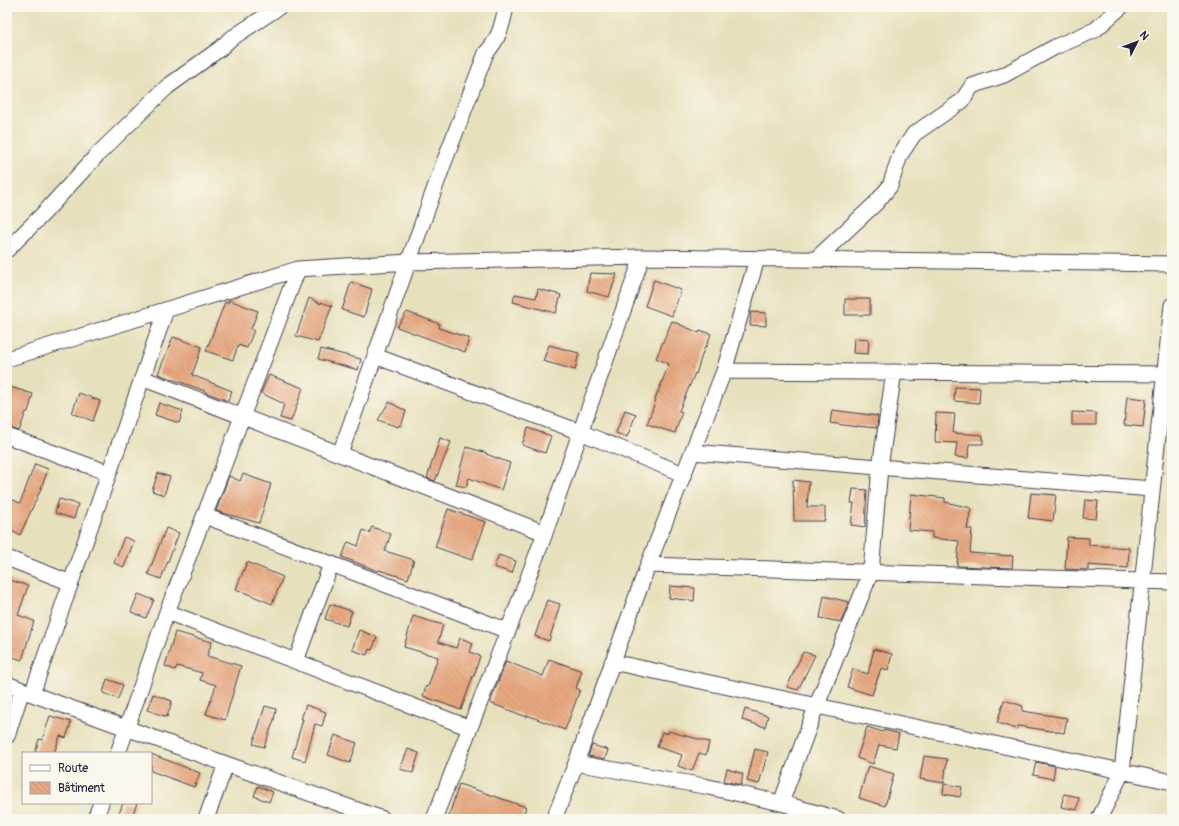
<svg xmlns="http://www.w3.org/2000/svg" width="1179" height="826" font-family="Pangolin,sans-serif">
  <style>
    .building { fill: url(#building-back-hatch) }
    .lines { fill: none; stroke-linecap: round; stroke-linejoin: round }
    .street-casing { stroke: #403e4e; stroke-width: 17 }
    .street { stroke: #fff; stroke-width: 15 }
  </style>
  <defs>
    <pattern id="building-back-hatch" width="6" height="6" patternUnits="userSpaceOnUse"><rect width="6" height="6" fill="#e7a77f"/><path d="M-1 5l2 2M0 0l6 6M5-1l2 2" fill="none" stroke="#c68f6f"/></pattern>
  </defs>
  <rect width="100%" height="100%" fill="#fbf7ec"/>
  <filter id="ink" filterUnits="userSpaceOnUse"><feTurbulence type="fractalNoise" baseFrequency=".025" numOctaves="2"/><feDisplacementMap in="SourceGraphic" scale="8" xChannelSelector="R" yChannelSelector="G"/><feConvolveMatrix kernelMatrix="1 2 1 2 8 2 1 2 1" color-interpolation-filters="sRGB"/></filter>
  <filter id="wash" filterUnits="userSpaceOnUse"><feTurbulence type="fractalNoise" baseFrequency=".012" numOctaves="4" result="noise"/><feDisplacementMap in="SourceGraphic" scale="16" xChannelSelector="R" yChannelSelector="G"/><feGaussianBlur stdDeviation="0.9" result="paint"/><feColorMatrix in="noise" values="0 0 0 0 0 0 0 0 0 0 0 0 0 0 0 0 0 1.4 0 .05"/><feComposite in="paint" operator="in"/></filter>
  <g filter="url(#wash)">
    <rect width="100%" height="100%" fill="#e7e0bc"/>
    <g id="blocks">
      <path class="building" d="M590 273 617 274 609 297 587 291Z
        M654 280 681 290 672 316 645 306Z
        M351 282 372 289 364 317 342 310Z
        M538 289 561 295 556 313 513 302 515 294 536 298Z
        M309 298 321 304V302L332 306 318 342 296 336Z
        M845 299H870V315H845Z
        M229 300 258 311 251 329 254 330 247 348 238 345 233 360 206 351 225 302 228 303Z
        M407 312 440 324 439 328 469 338 465 352 397 327Z
        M751 312 766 313V326L750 325Z
        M672 321 699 333 700 330 711 334 706 347 705 346 696 374 695 373 679 411 682 412 675 433 647 424 656 400 655 399 669 364 656 358Z
        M173 337 202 347 192 375 232 391 228 401 205 392V391L158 374Z
        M854 338 869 339 868 354 853 353Z
        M549 345 579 353 575 370 543 361Z
        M321 349 361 359 358 370 318 359Z
        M269 375 303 388 291 421 280 418 284 404 261 393Z
        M7 386 33 394 28 412H26L19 431 7 427Z
        M955 387 980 388 979 403 954 401Z
        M79 393 100 401 93 421 72 413Z
        M1127 397 1146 399 1143 427 1124 425Z
        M389 402 406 411 401 426 399 425 398 427 378 420Z
        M159 403 183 411 179 423 155 415Z
        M625 410 636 414 627 437 616 433Z
        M832 410 878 416 877 428 857 426V427L830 423Z
        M1072 412 1096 413V425H1072Z
        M936 413 955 414 953 433 983 435V444H969L968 458 955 457 957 443 935 442Z
        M528 428 551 436 545 453 522 445Z
        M440 438 451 442 435 481 427 478Z
        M466 447 487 453 486 454 510 463 501 490 469 478 466 487 456 485Z
        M35 464 48 469 40 491 20 535 7 529V508L11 499 20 503Z
        M158 473 170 477 164 495 152 491Z
        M243 474 271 484 259 523 216 511 229 476 240 481Z
        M793 480 809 482 807 507H825V521H794Z
        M853 489 867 490 865 527 851 525 854 503H851Z
        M1031 493 1056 495 1053 521 1028 518Z
        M911 494 945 498V502L971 508 967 529H972L970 553 1013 556 1012 568 957 566 959 541 932 538V532L908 530Z
        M59 499 78 504 74 519 55 513Z
        M1085 500 1098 501 1096 519 1083 518Z
        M448 509 486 522 472 560 435 547Z
        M372 527 391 534 385 551 414 560 408 579 379 570 378 571 342 557 348 542 358 546 363 530 369 533Z
        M166 528 179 533 161 579 148 574Z
        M124 537 134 541 124 567 114 563Z
        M1067 537 1089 538V545L1129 548 1128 568 1088 565V570L1065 569Z
        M499 555 516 561 512 573 494 567Z
        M247 562 283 577 272 604 236 589Z
        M7 579 28 586 18 615 34 621 22 660 7 655Z
        M670 586 695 588 694 601 669 598Z
        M138 594 154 600 146 618 131 612Z
        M824 596 849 602 841 622 820 618Z
        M547 600 560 604 549 641 535 636Z
        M330 604 352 611 347 626 325 619Z
        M413 616 443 625 438 642 456 648 460 638 473 643 470 652 480 656 474 676H473L461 710 423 696 426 686 428 687 438 657 404 647Z
        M359 630 377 637 372 650 369 649 367 655 352 650Z
        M175 632 212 642 207 656 241 666 225 720 206 714 216 685 200 680 202 673 177 666 175 670 165 666Z
        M874 649 892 654 888 670 881 668 872 695 847 687 853 669 868 674Z
        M803 652 815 655 798 690 787 687Z
        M549 659 582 671 576 688 580 690 565 730 527 715V717L490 703 506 661 543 676Z
        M107 679 123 685 118 699 103 693Z
        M153 694 172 701 167 717 147 710Z
        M1004 700 1023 706 1022 711 1067 718 1064 733 1018 726 1017 729 997 723Z
        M306 705 326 712 322 726 315 724 305 761 292 757 303 719H301Z
        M265 706 276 709 274 720 264 747 253 744Z
        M745 709 768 716 765 727 742 720Z
        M50 716 71 722 66 738 60 736 54 753H35L39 739 42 740Z
        M867 727 883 732 884 730 899 734 896 748 879 745 873 764 857 758Z
        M668 731 709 742 706 755 699 753 692 771 678 766 682 755 657 747 662 732 668 734Z
        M335 735 357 743 350 763 328 755Z
        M592 745 608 750 605 759 588 756Z
        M408 749 419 753 413 773 400 769Z
        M755 749 768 752 759 784 747 781Z
        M151 754 200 773 194 787 151 771Z
        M924 756 947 759 944 783 920 779Z
        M1036 762 1055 766 1053 779 1033 775Z
        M868 766 894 774 885 806 859 798Z
        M727 769 743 774 741 785 724 781Z
        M459 784 526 807 522 819H448Z
        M944 784 962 787 960 797 943 794Z
        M258 786 273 792 269 802 254 796Z
        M1064 794 1079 797 1077 810 1061 807Z
        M123 803H137L131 819H117Z"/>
    </g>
  </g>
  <g filter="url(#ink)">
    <use href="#blocks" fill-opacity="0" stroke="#403e4e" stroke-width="1"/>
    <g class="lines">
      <g class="street-casing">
        <path id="street" d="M7 250 43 214 99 153 167 87 221 48 229 40 279 7
          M816 259 876 203 890 186 900 155 914 134 962 101 972 86 1004 75 1055 47 1095 30 1121 7
          M375 356 580 432 683 474
          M7 359 298 269 409 262 642 257 1172 264
          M724 371 1172 374
          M142 378 545 533
          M7 436 109 473
          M692 452 1152 489
          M340 454 443 165 486 53C499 39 502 26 506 7
          M205 516 508 631
          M7 558 71 583
          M648 565 1172 582
          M167 612 470 728
          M296 661 331 564
          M612 662 1172 782
          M7 684 32 694 226 764 383 819
          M32 694 166 310
          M7 736 22 690
          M118 753 167 612 217 483 298 269
          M576 763 704 786 781 803 838 819
          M781 803 816 707 871 572 880 467 894 372
          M95 819 101 803
          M206 819 226 764
          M434 819 508 631 545 533 642 257
          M554 819 576 763 648 565 724 371 757 259
          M1099 819 1122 772 1172 305"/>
      </g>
      <use href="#street" class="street"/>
    </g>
  </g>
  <rect width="1179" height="826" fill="none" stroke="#fbf7ec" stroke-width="24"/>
  <rect x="22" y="752" width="130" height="52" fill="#fbf7ec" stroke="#a4a2a5"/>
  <rect x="30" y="765" width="20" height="6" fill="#ffffff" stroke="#a4a2a5"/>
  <text x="58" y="772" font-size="12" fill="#22223b">Route</text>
  <rect x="30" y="782" width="20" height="12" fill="url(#building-back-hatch)" stroke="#a4a2a5"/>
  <text x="58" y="792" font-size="12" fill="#22223b">Bâtiment</text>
  <g transform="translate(1137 42) rotate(48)" stroke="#fbf7ec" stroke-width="3" paint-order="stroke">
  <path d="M0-3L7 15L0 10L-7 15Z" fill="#22223b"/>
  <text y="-6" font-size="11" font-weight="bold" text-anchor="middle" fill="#22223b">N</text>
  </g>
</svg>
